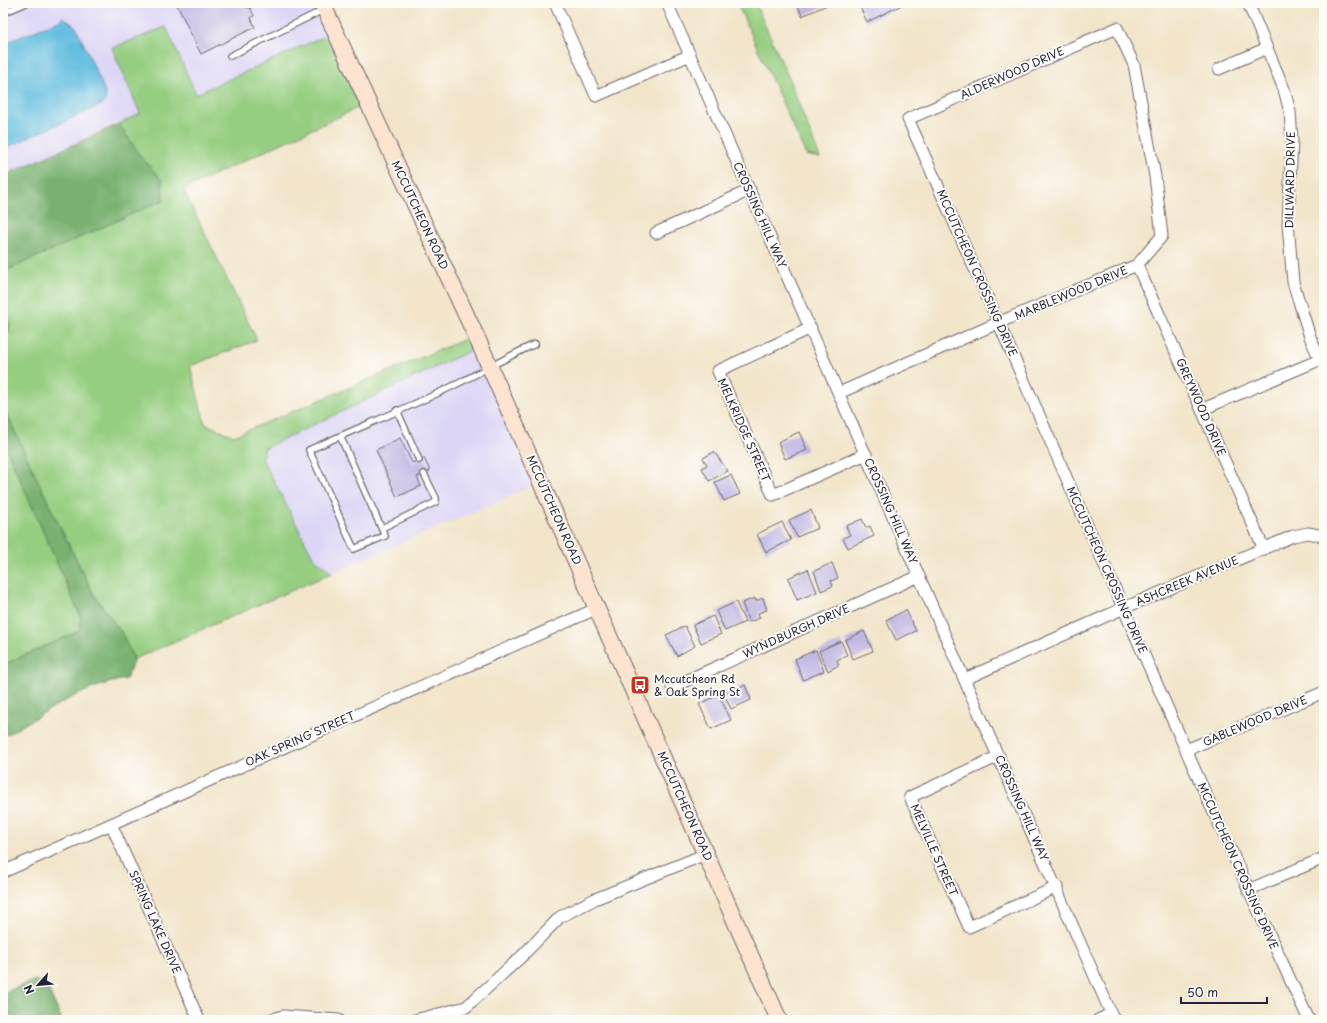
<svg xmlns="http://www.w3.org/2000/svg" width="1327" height="1023" font-family="'Playpen Sans',sans-serif">
  <style>
    .built { fill: #dcd5f6 }
    .green { fill: #96ce81; stroke: #5c785e }
    .forest { fill: #78b16f; stroke: #4d6a55 }
    .water { fill: #62bde0; stroke: #42708e }
    .building { fill: #bfb6e2 }
    .lines { fill: none; stroke-linecap: round; stroke-linejoin: round }
    .service-casing { stroke: #6b666d; stroke-width: 8 }
    .minor-casing { stroke: #6b666d; stroke-width: 13 }
    .secondary-casing { stroke: #6b666d; stroke-width: 18 }
    .service { stroke: #fff; stroke-width: 5.5 }
    .minor { stroke: #fff; stroke-width: 11 }
    .secondary { stroke: #fde4d1; stroke-width: 16 }
    .labels { text-anchor: middle; stroke-width: 4; stroke-linejoin: round; paint-order: stroke }
    .street-label { font-size: 11px; fill: #22223b; stroke: #fdfcf7 }
    .poi-label { font-size: 11px; fill: #22223b; stroke: #fdfcf7; text-anchor: start }
  </style>
  <rect width="100%" height="100%" fill="#fdfcf7"/>
  <filter id="ink" filterUnits="userSpaceOnUse"><feTurbulence type="fractalNoise" baseFrequency=".025" numOctaves="2"/><feDisplacementMap in="SourceGraphic" scale="8" xChannelSelector="R" yChannelSelector="G"/><feConvolveMatrix kernelMatrix="1 2 1 2 8 2 1 2 1" color-interpolation-filters="sRGB"/></filter>
  <filter id="wash" filterUnits="userSpaceOnUse"><feTurbulence type="fractalNoise" baseFrequency=".012" numOctaves="4" result="noise"/><feDisplacementMap in="SourceGraphic" scale="16" xChannelSelector="R" yChannelSelector="G"/><feGaussianBlur stdDeviation="0.9" result="paint"/><feColorMatrix in="noise" values="0 0 0 0 0 0 0 0 0 0 0 0 0 0 0 0 0 1.4 0 .05"/><feComposite in="paint" operator="in"/></filter>
  <g filter="url(#wash)">
    <rect width="100%" height="100%" fill="#f2e5ca"/>
    <path class="built" d="M3 3H320L333 32 196 94 166 27 113 48 140 113 3 176Z
      M479 347 540 483 332 573 313 557 262 458 265 448Z"/>
    <path class="green" d="M737 3H755L787 74 820 158 806 155Z
      M166 27 196 94 327 35 360 107 183 189 257 340 190 366 205 424 234 436 468 338 474 349 265 448 262 458 313 557 332 573 134 659 121 632 94 595 54 515 3 406V334L9 332 10 322 3 309V272L163 200 162 180 140 156 119 124 140 113 112 48Z
      M3 441 81 617 79 631 3 665V493L9 487 3 469Z"/>
    <path class="forest" d="M119 124 140 156 162 180 163 200 3 272V176Z
      M3 309 10 322 9 332 3 334Z
      M3 406 54 515 94 595 121 632 134 659 126 679C83 686 45 713 8 734H3V665L79 631 81 617 3 441Z
      M35 980 47 986 62 1020H3V993Z"/>
    <path class="water" d="M63 17 76 27 104 89 106 98 103 104 3 149V44L57 22Z"/>
    <g id="blocks">
      <path class="building" d="M176 3H245L247 8 250 7 254 16 251 18 255 27 201 54Z
        M797 3H827V5L802 16Z
        M858 3H906L867 22Z
        M799 432 807 450 785 459 778 442Z
        M400 438 412 463 424 458 430 471 417 477 421 486 397 497 376 450Z
        M714 452 728 471 709 481 702 468 707 465 703 458Z
        M731 475 740 494 724 501 715 482Z
        M811 510 818 528 797 537 789 520Z
        M862 519 866 528 870 526 874 536 848 548 843 538 850 535 846 526Z
        M782 522 791 540 766 552 757 534Z
        M832 563 838 578 831 581 833 586 821 591 814 571Z
        M808 569 817 592 797 600 788 578Z
        M755 598V601L763 598 767 610 758 613 760 618 749 622 742 603Z
        M736 602 745 622 725 631 716 611Z
        M906 610 916 631 896 640 886 620Z
        M713 616 721 634 701 643 693 625Z
        M685 626 695 646 677 656 666 635Z
        M864 631 873 651 853 659 845 640Z
        M841 641 847 655 837 660 839 665 828 671 819 651Z
        M816 650 824 671 803 680 795 659Z
        M745 685 751 700 731 709 724 694Z
        M719 695 731 720 711 729 699 704Z"/>
    </g>
  </g>
  <g filter="url(#ink)">
    <use href="#blocks" fill-opacity="0" stroke="#6b666d" stroke-width="1"/>
    <g class="lines">
      <g class="service-casing">
        <path id="service" d="M3 13 26 3
          M230 56 323 10
          M397 410 419 460
          M340 436 385 536 354 549 309 450C357 428 406 409 453 386 481 372 507 357 535 344
          M382 528 436 502V498L424 474"/>
      </g>
      <g class="minor-casing">
        <path id="minor" d="M555 3 596 96 690 55
          M667 3 1114 1020
          M1248 3 1284 89 1290 112 1292 140 1288 224 1293 282 1310 337 1320 360
          M1219 69 1267 48
          M656 233 750 190
          M1137 265 1264 549
          M811 328 718 371 773 495 866 454
          M839 393 1000 322 1137 265 1162 236 1155 176 1134 65 1117 28 908 119C1043 418 1169 722 1309 1020
          M1203 409 1324 358
          M965 679 1124 608 1293 536 1308 533 1324 536
          M672 687 919 576
          M1186 750 1324 692
          M999 756 910 797 969 927 1057 887
          M111 824 199 1020
          M3 872 598 608
          M1248 890 1324 858
          M269 1020 283 1016 339 1020
          M415 1020 466 1007 521 957 560 917 595 899 706 854
          M1098 1020 1111 1014"/>
      </g>
      <g class="secondary-casing">
        <path id="secondary" d="M322 3 481 347 779 1020"/>
      </g>
      <use href="#service" class="service"/>
      <use href="#minor" class="minor"/>
      <use href="#secondary" class="secondary"/>
    </g>
  </g>
  <defs>
    <g id="bus-square" transform="scale(1)"><rect x="-9" y="-9" width="18" height="18" rx="4" fill="#c8321e" stroke="#fdfcf7"/><path d="M-5-6H5V4H4V6H2V4H-2V6H-4V4H-5ZM-3.5-4V0h7V-4ZM-3.5 1.2v1.5H-2V1.2ZM2 1.2v1.5H3.5V1.2Z" fill="#fff"/></g>
  </defs>
  <g fill-rule="evenodd">
    <use href="#bus-square" x="640" y="685"/>
  </g>
  <g class="labels">
    <g class="street-label">
      <text transform="translate(1012 73) rotate(-24)" y="4">ALDERWOOD DRIVE</text>
      <text transform="translate(1290 180) rotate(-89)" y="4">DILLWARD DRIVE</text>
      <text transform="translate(420 215) rotate(65)" y="4">MCCUTCHEON ROAD</text>
      <text transform="translate(760 215) rotate(66)" y="4">CROSSING HILL WAY</text>
      <text transform="translate(977 273) rotate(66)" y="4">MCCUTCHEON CROSSING DRIVE</text>
      <text transform="translate(1071 293) rotate(-23)" y="4">MARBLEWOOD DRIVE</text>
      <text transform="translate(1201 407) rotate(66)" y="4">GREYWOOD DRIVE</text>
      <text transform="translate(744 430) rotate(66)" y="4">MELKRIDGE STREET</text>
      <text transform="translate(554 510) rotate(66)" y="4">MCCUTCHEON ROAD</text>
      <text transform="translate(891 511) rotate(66)" y="4">CROSSING HILL WAY</text>
      <text transform="translate(1107 570) rotate(66)" y="4">MCCUTCHEON CROSSING DRIVE</text>
      <text transform="translate(1187 581) rotate(-23)" y="4">ASHCREEK AVENUE</text>
      <text transform="translate(796 631) rotate(-24)" y="4">WYNDBURGH DRIVE</text>
      <text transform="translate(1255 721) rotate(-23)" y="4">GABLEWOOD DRIVE</text>
      <text transform="translate(300 739) rotate(-24)" y="4">OAK SPRING STREET</text>
      <text transform="translate(685 806) rotate(66)" y="4">MCCUTCHEON ROAD</text>
      <text transform="translate(1022 808) rotate(66)" y="4">CROSSING HILL WAY</text>
      <text transform="translate(934 850) rotate(66)" y="4">MELVILLE STREET</text>
      <text transform="translate(1238 866) rotate(66)" y="4">MCCUTCHEON CROSSING DRIVE</text>
      <text transform="translate(155 922) rotate(66)" y="4">SPRING LAKE DRIVE</text>
    </g>
    <g class="poi-label">
      <text x="654" y="683">Mccutcheon Rd<tspan x="654" dy="13">&amp; Oak Spring St</tspan></text>
    </g>
  </g>
  <rect width="1327" height="1023" fill="none" stroke="#fdfcf7" stroke-width="16"/>
  <g transform="translate(38 985) rotate(243)" stroke="#fdfcf7" stroke-width="3" paint-order="stroke">
  <path d="M0-3L7 15L0 10L-7 15Z" fill="#22223b"/>
  <text y="-6" font-size="11" font-weight="bold" text-anchor="middle" fill="#22223b">N</text>
  </g>
  <path d="M1181 997v6h86v-6" fill="none" stroke="#22223b" stroke-width="2"/>
  <text x="1187" y="997" font-size="12" fill="#22223b" stroke="#fdfcf7" stroke-width="3" paint-order="stroke">50 m</text>
</svg>
